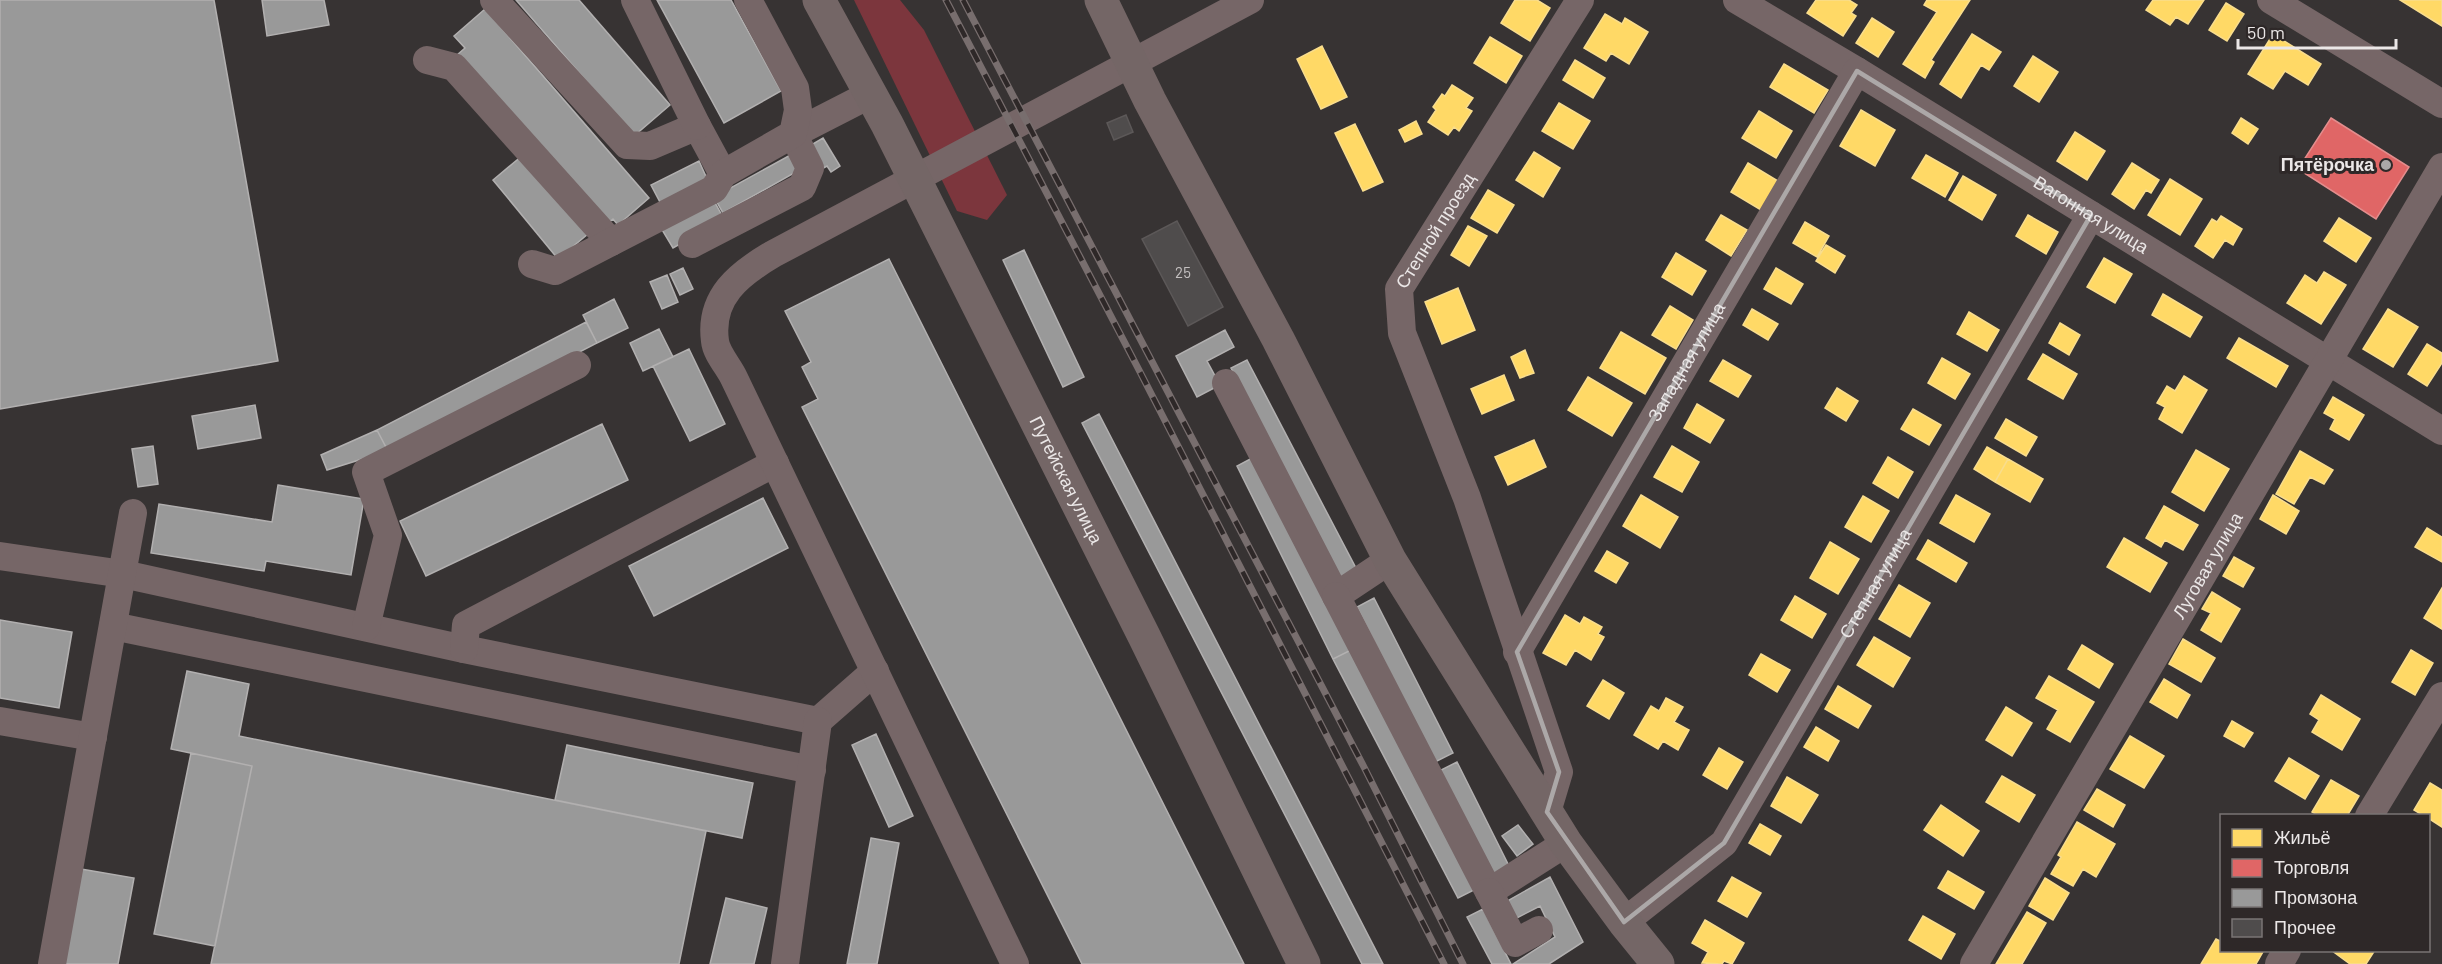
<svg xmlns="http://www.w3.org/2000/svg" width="2442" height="964" font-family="Barlow,sans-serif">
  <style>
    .green { fill: #7c363d }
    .homes { fill: #ffd966; stroke: #f9dd8d; stroke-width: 1.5 }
    .shops { fill: #e06666; stroke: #e38d8d; stroke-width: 1.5 }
    .industry { fill: #999; stroke: #b2b0b0; stroke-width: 1.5 }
    .building { fill: #4f4c4c; stroke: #5c5858; stroke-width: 1.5 }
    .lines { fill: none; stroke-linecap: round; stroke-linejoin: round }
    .minor { stroke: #766667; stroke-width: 28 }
    .major { stroke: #746666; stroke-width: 33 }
    .rail-casing { stroke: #786e6e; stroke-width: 7 }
    .rail { stroke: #2e2828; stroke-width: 4.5; stroke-dasharray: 14; stroke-linecap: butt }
    .marked { fill: none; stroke: #aca8a8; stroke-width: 4.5; stroke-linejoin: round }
    .poi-dot { fill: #aca8a8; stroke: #2e2828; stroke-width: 2 }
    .labels { text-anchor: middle; stroke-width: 6; stroke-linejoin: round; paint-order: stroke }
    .number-label { font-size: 15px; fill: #c4c0c0 }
    .poi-label { font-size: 18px; font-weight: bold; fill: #ebe7e7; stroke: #2e2828; text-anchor: end }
    .street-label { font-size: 18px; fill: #ebe7e7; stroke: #2e2828 }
  </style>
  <rect width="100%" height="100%" fill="#373333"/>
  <path class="green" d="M854 0H900L924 30 1007 195 987 220 957 211Z"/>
  <path class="homes" d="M1515 0H1537L1550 8 1530 41 1501 23Z
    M1816 0H1849L1857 5 1851 13 1856 16 1843 36 1807 13Z
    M1927 0H1970L1931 60 1934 62 1925 78 1903 64 1937 12 1924 5Z
    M2153 0H2204L2188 24 2176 17 2170 25 2146 10Z
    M2400 0H2442V26Z
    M2226 3 2244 14 2227 41 2209 30Z
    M1605 14 1622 24 1625 18 1648 32 1629 64 1611 53 1606 61 1584 48Z
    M1872 18 1894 32 1878 57 1856 43Z
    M1972 34 2001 52 1989 70 1981 65 1961 98 1940 84Z
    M2273 34 2321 64 2308 85 2285 71 2273 89 2248 74Z
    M1490 37 1522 56 1506 83 1474 63Z
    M1322 46 1347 97 1321 109 1297 59Z
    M2033 56 2058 72 2039 102 2014 86Z
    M1575 60 1605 78 1593 98 1563 80Z
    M1784 64 1828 90 1814 113 1770 87Z
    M1452 85 1473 98 1466 108 1472 111 1459 131 1454 127 1448 135 1428 122 1436 110 1433 107 1442 94 1445 96Z
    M1559 103 1590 121 1573 149 1542 131Z
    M1861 110 1895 130 1875 166 1840 146Z
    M1759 111 1792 131 1776 158 1742 138Z
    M2241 118 2258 129 2248 144 2232 133Z
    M1416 121 1422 134 1405 142 1399 130Z
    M1355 124 1383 182 1363 191 1335 133Z
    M2075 132 2105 151 2087 180 2057 161Z
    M1534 152 1560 168 1543 197 1516 180Z
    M1926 155 1958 173 1945 197 1912 178Z
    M1748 163 1778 181 1761 210 1731 192Z
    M2132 163 2159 180 2151 193 2146 190 2134 209 2112 194Z
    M1963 176 1996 195 1982 220 1949 200Z
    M2170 179 2202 199 2180 235 2148 215Z
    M1488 190 1514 205 1497 233 1471 218Z
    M1721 215 1747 230 1731 256 1706 240Z
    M2028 215 2058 232 2046 254 2016 236Z
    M2221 216 2242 229 2233 245 2225 240 2213 258 2195 246 2212 219 2217 222Z
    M2339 218 2371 238 2356 262 2324 241Z
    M1805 222 1829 236 1817 257 1793 243Z
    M1468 226 1487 236 1469 266 1451 255Z
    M1826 245 1845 256 1835 273 1816 261Z
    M1676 253 1706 271 1692 295 1662 277Z
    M2104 258 2132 274 2115 303 2087 287Z
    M1776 268 1803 284 1791 304 1764 289Z
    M2324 272 2346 285 2321 324 2287 303 2305 275 2317 283Z
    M1458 288 1475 330 1442 344 1425 302Z
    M2163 294 2202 317 2190 337 2152 315Z
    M1670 306 1693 320 1676 349 1652 335Z
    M1752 309 1778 324 1768 340 1743 325Z
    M2388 309 2418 327 2393 367 2363 349Z
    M1969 312 1999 330 1987 351 1957 334Z
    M2060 323 2080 335 2069 355 2049 343Z
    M1621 332 1666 358 1645 394 1600 368Z
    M2239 338 2288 366 2276 387 2227 358Z
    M2427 344 2442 353V363L2427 386 2408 374Z
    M1525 350 1534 373 1520 378 1511 357Z
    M2043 354 2077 374 2063 399 2028 379Z
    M1942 358 1970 374 1955 399 1928 383Z
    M1723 360 1751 376 1738 397 1710 381Z
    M1504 375 1514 400 1482 414 1471 389Z
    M2184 376 2207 390 2182 433 2159 419 2165 407 2157 403 2167 386 2175 391Z
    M1588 377 1632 403 1612 436 1568 410Z
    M1837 388 1858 401 1846 421 1825 408Z
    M2333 397 2364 415 2349 440 2330 429 2335 419 2324 413Z
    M1697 404 1724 420 1710 443 1684 428Z
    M1913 409 1941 425 1929 445 1901 429Z
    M2006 419 2037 437 2026 456 1995 438Z
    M1534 440 1546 467 1508 485 1495 457Z
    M1672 446 1699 462 1682 492 1654 477Z
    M1987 447 2008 459 1995 482 1974 469Z
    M2196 450 2229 469 2204 511 2172 492Z
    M2300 451 2333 470 2324 484 2310 477 2294 504 2276 494Z
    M1888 457 1913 472 1898 498 1873 483Z
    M2008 459 2043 479 2030 502 1995 482Z
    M1641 495 1678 517 1660 548 1623 526Z
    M1956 495 1990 514 1974 542 1940 523Z
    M2273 495 2299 511 2286 534 2260 519Z
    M1863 496 1889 511 1871 542 1845 527Z
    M2164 506 2198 525 2183 550 2165 540 2161 547 2146 538Z
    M2427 528 2442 537V562L2415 547Z
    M2124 538 2167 563 2150 592 2107 567Z
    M1928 540 1967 563 1956 582 1917 559Z
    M1830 542 1859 559 1838 594 1810 578Z
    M1607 551 1628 563 1616 583 1595 571Z
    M2234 557 2254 568 2243 587 2223 576Z
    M1899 585 1930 603 1910 637 1879 619Z
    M2442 588V629L2424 618Z
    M2212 592 2240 609 2221 642 2201 630 2211 613 2202 609Z
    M1795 596 1826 614 1812 638 1781 620Z
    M1565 615 1580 624 1584 617 1602 627 1598 634 1604 637 1591 660 1575 650 1566 665 1543 653Z
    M1874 637 1910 658 1893 687 1857 665Z
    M2183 639 2215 658 2201 682 2169 664Z
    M2082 645 2113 664 2099 688 2068 669Z
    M2411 650 2433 663 2415 695 2392 682Z
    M1761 654 1790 670 1777 692 1749 675Z
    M2049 676 2094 702 2070 742 2047 729 2058 710 2036 698Z
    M2164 679 2190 695 2177 718 2150 702Z
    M1603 680 1624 693 1609 719 1587 706Z
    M1838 686 1871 706 1858 728 1825 709Z
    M2321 695 2360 719 2342 750 2312 732 2319 720 2310 714Z
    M1666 698 1683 707 1674 722 1689 730 1678 750 1663 741 1658 749 1634 735 1651 706 1659 711Z
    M2006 707 2032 723 2012 756 1986 740Z
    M2232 721 2253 733 2244 747 2224 736Z
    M1816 727 1839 741 1828 761 1804 747Z
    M2130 736 2164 756 2144 788 2110 769Z
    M1719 748 1743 762 1727 789 1703 775Z
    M2289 758 2319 776 2305 799 2275 781Z
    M2002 776 2035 795 2019 822 1986 802Z
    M1787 777 1818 795 1801 823 1771 806Z
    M2331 780 2359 796 2347 816H2319L2312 812Z
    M2430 783 2442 790V827L2428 818V816H2424L2414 810Z
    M2097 789 2125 805 2113 827 2084 810Z
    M1941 805 1979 831 1963 856 1924 830Z
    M2077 822 2115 844 2096 877 2083 869 2073 886 2051 874 2061 857 2058 855Z
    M1760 824 1781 836 1770 855 1749 843Z
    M1948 871 1984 892 1974 909 1938 888Z
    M1732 877 1761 893 1747 917 1718 901Z
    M2045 878 2069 893 2053 920 2029 906Z
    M2027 912 2046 923 2022 964H1996Z
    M1923 916 1955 934 1941 959 1909 940Z
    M1705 920 1744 943 1732 964 1724 961 1722 964 1702 963 1708 952 1692 943Z
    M2216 939 2222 942V950H2264L2256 964H2201Z
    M2331 950H2375L2366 964H2350Z"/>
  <path class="shops" d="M2331 118 2409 167 2376 219 2298 169Z"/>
  <path class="industry" d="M0 0H214L278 361 0 409Z
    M262 0H324L329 25 267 36Z
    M516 0H579L670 105 634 136Z
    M657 0H731L781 91 724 123Z
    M485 9 649 198 618 225 613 219 606 225 457 55 465 48 454 36Z
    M823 138 840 166 831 172 827 166 820 170 806 148Z
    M794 153 803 168 723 213 714 197Z
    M523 155 588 234 558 259 493 180Z
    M699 161 708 181 661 204 651 185Z
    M713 199 724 219 673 248 661 228Z
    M1024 250 1084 377 1063 387 1003 260Z
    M889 259 1244 964H1082L802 407 818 399 802 367 811 362 785 311Z
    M683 268 693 289 680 295 670 274Z
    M667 275 678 302 662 309 650 282Z
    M614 299 628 328 597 343 583 315Z
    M586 322 597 343 388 451 377 430Z
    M659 329 673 357 643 371 630 343Z
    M1225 330 1234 347 1207 361 1220 385 1197 397 1176 356Z
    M689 349 725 424 690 441 653 366Z
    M1247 360 1357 570 1341 579 1231 368Z
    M255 405 261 438 198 449 192 416Z
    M1099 414 1383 964H1362L1082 423Z
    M602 424 628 480 426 576 400 521Z
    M377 430 388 451 327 470 321 455Z
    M153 446 158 484 138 487 132 449Z
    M1254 457 1351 650 1333 659 1237 466Z
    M278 485 364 499 351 575 266 561 264 571 151 553 159 504 272 522Z
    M763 498 788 548 654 616 629 566Z
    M1374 598 1453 753 1435 762 1357 607Z
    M0 620 72 632 59 708 0 698Z
    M1351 650 1476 889 1458 898 1333 659Z
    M187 671 249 684 239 736 706 831 679 964H211L252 766 171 749Z
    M876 734 913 816 889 827 852 745Z
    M567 745 753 783 742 838 555 800Z
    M191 753 252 766 215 946 154 934Z
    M1457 762 1509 866 1491 875 1439 771Z
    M1518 825 1533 844 1517 856 1502 836Z
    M871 838 899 843 877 964H847Z
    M81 869 134 878 118 964H64Z
    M1550 877 1583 942 1549 964H1513L1555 937 1540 906 1511 921 1502 904Z
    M726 898 767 908 754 964H710Z
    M1483 909 1511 964H1492L1467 917Z"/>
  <path class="building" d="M1126 115 1133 132 1114 140 1107 123Z
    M1177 221 1223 307 1188 326 1142 239Z"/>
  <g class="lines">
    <g class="minor">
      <path d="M494 0 627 145 650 146 697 126 723 174"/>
      <path d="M635 0 697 126"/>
      <path id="s1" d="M1737 0 1857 71 2442 431"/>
      <path d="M2271 0 2442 104"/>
      <path d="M427 60 454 67 611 242"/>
      <path d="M692 244 802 187 810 168 793 134 871 94"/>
      <path d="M532 264 555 271 714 189 723 174 793 134 798 110 795 88 748 0"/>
      <path d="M1226 383 1336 596 1390 560"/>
      <path d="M0 556 123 574 464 649 818 721 875 671"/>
      <path d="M1336 596 1489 892 1566 843"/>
      <path d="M113 626 812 770"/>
      <path d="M366 627 388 535 366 472 577 365"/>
      <path d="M464 649 466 625 775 463"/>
      <path id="s2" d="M1517 652 1857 71"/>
      <path d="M0 721 93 737"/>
      <path id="s3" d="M1547 812 1559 772 1467 498 1402 333 1399 289 1580 0"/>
      <path d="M2369 816 2442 696"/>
      <path d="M1489 892 1515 943 1539 930"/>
      <path id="s4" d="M1624 922 1724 843 2091 215"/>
      <path d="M52 964 133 513"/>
      <path d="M785 964 818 721"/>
      <path d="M1015 964 734 378C729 367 716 353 715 341 709 297 739 274 773 254L1250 0"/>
      <path id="s5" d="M1974 964 2442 167"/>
      <path d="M2279 964 2287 950"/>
    </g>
    <g class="major">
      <path id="s6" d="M819 0 887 124 1144 636 1304 964"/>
      <path d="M1101 0 1150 101 1278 339 1390 560 1566 843 1624 922 1658 964"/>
    </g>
    <g class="rail-casing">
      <path id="rail" d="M946 0 1139 370 1444 964
        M963 0 1365 769 1463 964"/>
    </g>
    <use href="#rail" class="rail"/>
  </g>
  <path class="marked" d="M1857 71 2091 215 1724 843 1624 922 1547 812 1559 772 1517 652Z"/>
  <circle class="poi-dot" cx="2386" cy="165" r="6"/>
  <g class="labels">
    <g class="number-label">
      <text x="1183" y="278">25</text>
    </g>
    <g class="poi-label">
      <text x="2374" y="171">Пятёрочка</text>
    </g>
    <g class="street-label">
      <text dy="6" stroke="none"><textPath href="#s1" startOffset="414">Вагонная улица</textPath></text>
      <text dy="6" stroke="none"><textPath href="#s3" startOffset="621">Степной проезд</textPath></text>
      <text dy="6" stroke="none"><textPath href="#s2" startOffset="336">Западная улица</textPath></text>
      <text dy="6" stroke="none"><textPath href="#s6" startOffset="540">Путейская улица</textPath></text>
      <text dy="6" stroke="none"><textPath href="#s5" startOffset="462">Луговая улица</textPath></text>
      <text dy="6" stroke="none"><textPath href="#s4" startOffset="428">Степная улица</textPath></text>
    </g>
  </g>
  <rect x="2220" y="814" width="210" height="138" fill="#2e2828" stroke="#7a7474" stroke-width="1.5"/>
  <rect x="2232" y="829" width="30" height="18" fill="#ffd966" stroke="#7a7474" stroke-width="1.5"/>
  <text x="2274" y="844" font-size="18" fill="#ebe7e7">Жильё</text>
  <rect x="2232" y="859" width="30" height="18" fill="#e06666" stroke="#7a7474" stroke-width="1.5"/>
  <text x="2274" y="874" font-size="18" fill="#ebe7e7">Торговля</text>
  <rect x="2232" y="889" width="30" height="18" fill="#999999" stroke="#7a7474" stroke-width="1.5"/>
  <text x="2274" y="904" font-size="18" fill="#ebe7e7">Промзона</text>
  <rect x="2232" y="919" width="30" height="18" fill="#4f4c4c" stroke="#7a7474" stroke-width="1.5"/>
  <text x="2274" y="934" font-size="18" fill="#ebe7e7">Прочее</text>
  <path d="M2238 39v9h158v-9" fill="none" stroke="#ebe7e7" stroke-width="3"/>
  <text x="2247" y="39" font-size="18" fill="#ebe7e7" stroke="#2e2828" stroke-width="4.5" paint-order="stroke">50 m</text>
</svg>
